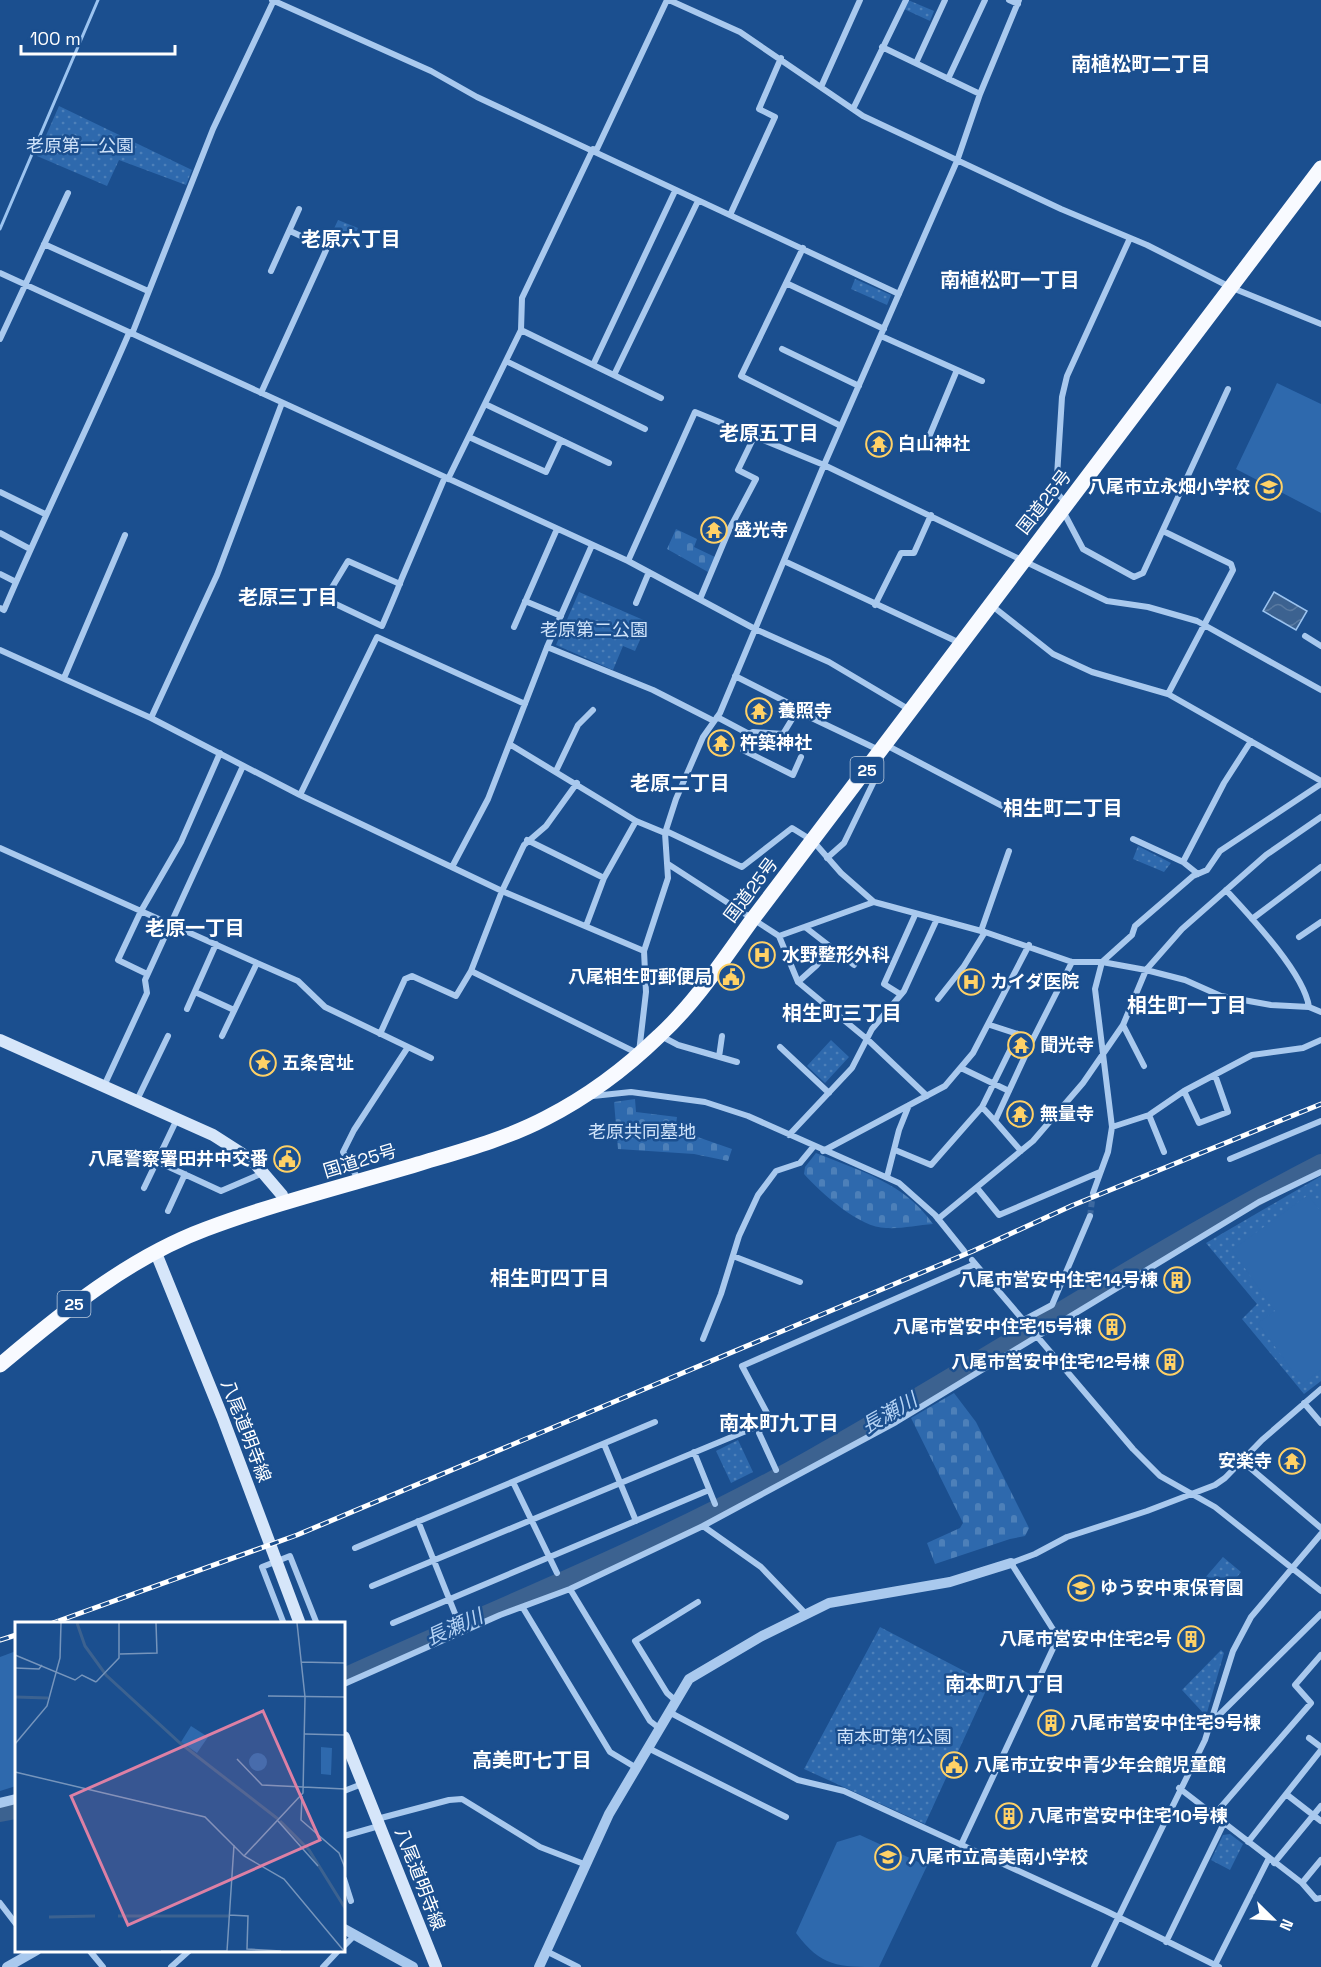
<svg xmlns="http://www.w3.org/2000/svg" width="1321" height="1967" font-family="'Space Grotesk','Noto Sans JP',sans-serif">
  <style>
    .cemetery { fill: url(#cemetery-stones) }
    .park { fill: url(#park-dots) }
    .garden { fill: #2e69ad }
    .water { fill: url(#water-waves); stroke: #9cc4f0; stroke-width: 1.5 }
    .lines { fill: none; stroke-linecap: round; stroke-linejoin: round }
    .stream { stroke: #9cc4f0; stroke-width: 3 }
    .river { stroke: #3c6290; stroke-width: 18 }
    .minor-tunnel { stroke: #3d69a0; stroke-width: 6; stroke-dasharray: 6 3; stroke-linecap: butt }
    .minor { stroke: #a9c9ee; stroke-width: 6 }
    .tertiary { stroke: #a9c9ee; stroke-width: 10 }
    .secondary { stroke: #d6e6fa; stroke-width: 12 }
    .trunk { stroke: #f8faff; stroke-width: 15 }
    .rail-casing { stroke: #fff; stroke-width: 5 }
    .rail { stroke: #1b4f8f; stroke-width: 3; stroke-dasharray: 9; stroke-linecap: butt }
    .labels { text-anchor: middle; stroke-width: 5; stroke-linejoin: round; paint-order: stroke }
    .shield { fill: #1b4f8f; stroke: #bbcadd; stroke-width: 1.5 }
    .shield-label { font-size: 16px; font-weight: bold; fill: #fff }
    .park-label { font-size: 18px; fill: #cfe3fa; stroke: #1b4f8f }
    .poi-label { font-size: 18px; font-weight: bold; fill: #fff; stroke: #1b4f8f; text-anchor: start }
    .street-label { font-size: 18px; fill: #fff; stroke: #1b4f8f }
    .neighbourhood-label { font-size: 20px; font-weight: bold; fill: #fff; stroke: #1b4f8f }
    .water-label { font-size: 20px; font-style: italic; fill: #b5d3f5; stroke: #1b4f8f }
    .inset-river { fill: none; stroke: #3c6290; stroke-width: 3 }
    .inset-road { fill: none; stroke: #7695bc; stroke-width: 1.5 }
    .view { fill: #dd80a5; fill-opacity: 0.15; stroke: #dd80a5; stroke-width: 3 }
    .inset-edge { fill: none; stroke: #fff; stroke-width: 3 }
  </style>
  <defs>
    <pattern id="cemetery-stones" width="16" height="16" patternUnits="userSpaceOnUse" patternTransform="scale(1.5)"><rect width="16" height="16" fill="#2e69ad"/><path d="M2 7V4a2 2 0 0 1 4 0v3zM10 15v-3a2 2 0 0 1 4 0v3z" fill="#4d80b9"/></pattern>
    <pattern id="park-dots" width="8" height="8" patternUnits="userSpaceOnUse" patternTransform="scale(1.5)"><rect width="8" height="8" fill="#2e69ad"/><path d="M2 2h.1M6 6h.1" fill="none" stroke="#4d80b9" stroke-width="1.8" stroke-linecap="round"/></pattern>
    <pattern id="water-waves" width="16" height="10" patternUnits="userSpaceOnUse" patternTransform="scale(1.5)"><rect width="16" height="10" fill="#3c6290"/><path d="M0 5q4-4 8 0t8 0" fill="none" stroke="#597aa1"/></pattern>
  </defs>
  <rect width="100%" height="100%" fill="#1b4f8f"/>
  <path class="cemetery" d="M676 529 697 539 694 547 715 557 708 572 667 549Z
    M635 1099 636 1112 677 1117 675 1132 689 1134 732 1149 728 1161 694 1154 618 1149 614 1102Z
    M816 1153C860 1171 905 1183 933 1224 918 1225 901 1229 886 1228 860 1228 821 1193 804 1174L805 1167Z
    M954 1393 976 1422 1029 1528 1025 1536 1010 1539 935 1564 927 1543 960 1528 963 1523 911 1418Z"/>
  <path class="park" d="M908 0 934 11 930 21 904 9Z
    M59 106 192 170 186 185 119 160 107 186 37 156Z
    M338 220 358 228 351 244 331 235Z
    M855 279 891 295 887 305 851 289Z
    M579 592 648 622 635 651 623 646 613 670 556 645Z
    M1138 846 1171 863 1164 872 1133 859Z
    M831 1040 849 1057 825 1083 807 1066Z
    M1321 1176V1381L1304 1394 1242 1319 1257 1304 1206 1243Z
    M738 1440 753 1472 731 1483 716 1451Z
    M1223 1557 1241 1572 1226 1591 1220 1593 1204 1579Z
    M880 1627 989 1684 925 1824 804 1769Z
    M1221 1650 1224 1653 1206 1716 1182 1690Z
    M1230 1834 1243 1844 1230 1870 1211 1860 1223 1835Z"/>
  <path class="garden" d="M1277 383 1321 404V513L1236 469Z
    M1308 1195 1321 1212V1370L1302 1384 1258 1323 1275 1311 1232 1250Z
    M16 1651V1786L0 1791V1657Z
    M860 1835 927 1866 879 1967C839 1967 821 1967 796 1933L837 1842Z"/>
  <path class="water" d="M1274 592 1307 611 1296 630 1263 611Z"/>
  <g class="lines">
    <path class="stream" d="M0 229 98 0"/>
    <path class="river" d="M344 1677C500 1606 662 1543 812 1458 983 1362 1146 1253 1321 1163
      M0 1813 16 1810"/>
    <path class="minor-tunnel" d="M1090 1216 1093 1193"/>
    <path class="minor" d="M272 0 431 71 477 97 899 294
      M669 0 740 32 863 116 1061 209 1147 245 1230 287 1321 324
      M1009 0 1018 4
      M882 47 980 94
      M916 63 945 0
      M948 79 985 0
      M821 87 860 0
      M853 109 906 0
      M596 151 667 0
      M730 215 775 117 759 109 781 58
      M290 231 327 248
      M44 244 148 291
      M803 248 741 376 841 426
      M271 271 299 209
      M0 273 628 561 755 629 829 662 910 710
      M786 283 884 329
      M521 330 661 398
      M132 334 213 129 274 0
      M881 336 982 381
      M0 339 68 193
      M782 349 859 386
      M506 361 645 429
      M593 365 675 191
      M614 375 698 201
      M261 393 332 237
      M485 404 609 463
      M469 437 546 472 561 440
      M924 449 957 370
      M448 479 521 330 522 298 593 149
      M0 492 45 514
      M1067 504 1056 492 1062 397 1067 376 1130 238
      M1063 511 1083 549 1134 577 1143 573 1228 389
      M1163 531 1231 564 1233 570 1168 694
      M0 533 30 549
      M628 561 695 412 824 465 1107 601 1148 607 1197 621 1321 690
      M784 561 960 643
      M0 574 16 582
      M400 584 348 561 325 599 382 626C389 610 396 594 402 578L445 477
      M700 599 729 530 756 479 738 470 754 437
      M525 601 561 616
      M636 603 649 572
      M875 605 901 553H914L931 515
      M991 605 1053 654 1092 672 1168 694 1321 781
      M0 608 4 610C44 516 89 426 129 333
      M514 627 557 529
      M1305 636 1321 646
      M547 647 653 690 714 721
      M0 650 151 718 300 795 502 891 644 951
      M735 676 796 707 797 711
      M64 678 125 535
      M717 717 749 734
      M151 718 217 575 282 403
      M511 745 636 821 665 833
      M886 745 1010 810
      M801 757 793 775 743 750 749 734 753 732 783 734 797 711 881 751
      M556 771 578 725 593 710
      M300 795 377 637 525 704
      M666 831 742 867 792 828 813 841 841 873 874 902 985 932 1072 962H1102L1146 970 1185 980 1221 996 1271 1005 1309 1007 1321 1012
      M1133 839 1183 862 1224 783 1251 741
      M527 840 604 878
      M0 848 257 963 222 1036
      M827 858 844 843 879 771 873 763
      M1183 862 1198 874
      M668 864 779 936 798 982 868 1040 927 1096
      M452 867 488 799 547 647 592 545
      M1226 890C1250 916 1304 973 1309 1007
      M1252 919 1321 867
      M586 926 604 878 636 821
      M805 927 854 965
      M981 931 1009 851
      M779 936 874 902
      M1299 937 1321 922
      M257 963 298 981 325 1007 431 1058
      M471 971 639 1054
      M147 974 118 960 141 911 181 842 220 753
      M798 982 817 965 831 947
      M195 992 234 1010
      M900 994 884 984 915 915
      M938 999 964 966 985 932
      M187 1009 216 944
      M990 1025 1033 1039 1072 962
      M1123 1025 1144 1066
      M380 1034 405 979 412 976 456 996 471 971 502 891 524 845 546 826 577 783
      M661 1036 678 1045 737 1062
      M780 1047 829 1093
      M639 1052 646 992 644 951 668 878 665 833 676 799 703 737 720 713 824 465 957 161 980 94 1019 0
      M719 1057 722 1036
      M961 1068 1009 1091
      M104 1086 147 993 145 980 243 766
      M1184 1091 1199 1123 1228 1112 1215 1075
      M593 1096 631 1092 705 1102 748 1116 899 1183 935 1215 964 1251
      M137 1100 168 1036
      M982 1107 995 1121
      M1149 1115 1164 1152
      M1112 1127 1149 1115 1184 1091 1252 1055 1303 1048 1321 1040
      M789 1135 852 1068 872 1029 904 991 937 919
      M895 1150 931 1165 982 1107 1018 1034
      M823 1151 945 1086 973 1053 1029 945
      M1021 1151 995 1121 1033 1039
      M1230 1159 1321 1121
      M156 1161 221 1191 263 1173
      M887 1177 899 1130 909 1105
      M358 1179 343 1152 354 1130 408 1047
      M144 1188 177 1119
      M977 1188 999 1215 1100 1172
      M1093 1193 1108 1152 1112 1127 1095 989 1102 962 1132 935 1135 926 1193 876 1207 870 1220 851 1321 784
      M168 1211 185 1174
      M938 1219 1033 1141 1083 1083 1123 1025 1146 970 1182 929 1266 855 1321 817
      M733 1256 800 1282
      M972 1260 1133 1449 1160 1476 1215 1507 1321 1591
      M1022 1321 1052 1305 1090 1216
      M703 1339 721 1294 739 1236 758 1195 776 1171 800 1163 814 1146
      M1304 1403 1321 1423
      M604 1444 636 1521
      M694 1452 715 1504
      M1242 1461 1321 1528
      M776 1470 759 1433 767 1413 742 1366 975 1264
      M513 1482 557 1573
      M418 1521 456 1616
      M703 1526 896 1422 1259 1202 1321 1172
      M355 1548 655 1422
      M372 1586 763 1424
      M570 1589 650 1721 659 1728
      M523 1608 610 1752 635 1767
      M393 1623 709 1490
      M284 1624 262 1567 290 1556 317 1624
      M344 1684 500 1615 570 1589 703 1526 761 1567 806 1614
      M675 1700 667 1693 635 1641 698 1602
      M669 1712 798 1780 844 1791 1106 1911 1219 1967
      M1211 1723 1321 1614
      M1309 1738 1321 1747
      M648 1748 786 1817
      M1179 1788 1302 1883 1316 1899 1321 1898
      M344 1791 362 1784
      M1286 1794 1321 1821
      M1214 1815 1311 1703 1295 1685 1321 1655
      M377 1819 449 1800 462 1799 540 1847 584 1864
      M344 1836 379 1826
      M1248 1842 1321 1750
      M961 1845 1056 1642V1634L1011 1563 1035 1554 1067 1537 1147 1511 1215 1485 1225 1478 1262 1440 1321 1389
      M1274 1863 1321 1806
      M344 1879 351 1901
      M1302 1883 1321 1860
      M0 1903 16 1924
      M1166 1942 1224 1823
      M344 1946 355 1935
      M89 1950 103 1967
      M546 1951 578 1967
      M1215 1965 1269 1858
      M171 1967 190 1950
      M323 1967 339 1950
      M1094 1967 1205 1740 1233 1651 1251 1617 1321 1534"/>
    <path class="tertiary" d="M0 1803 16 1799
      M344 1929 413 1967
      M7 1967 37 1950
      M539 1967 609 1814 689 1679 762 1636 829 1603 950 1582 1011 1563"/>
    <path class="secondary" d="M0 1040 213 1135 252 1160 282 1195 285 1203
      M156 1253 222 1416 300 1624
      M344 1737 436 1967"/>
    <path class="trunk" d="M0 1365C63 1312 128 1258 206 1229 275 1203 348 1185 418 1164 461 1151 506 1139 546 1118 587 1097 626 1068 659 1036 696 1002 723 960 752 920L1321 168"/>
    <g class="rail-casing">
      <path id="rail" d="M50 1624 297 1535 973 1251 1071 1206 1321 1104
        M0 1640 16 1635"/>
    </g>
    <use href="#rail" class="rail"/>
  </g>
  <defs>
    <g id="temple-ring" transform="scale(1.35)"><circle r="9.5" fill="#1b4f8f" stroke="#ffd166" stroke-width="1.5"/><path d="M0-6L5-2H3V0L6.5 2.5H4V6H1.5V3h-3V6H-4V2.5H-6.5L-3 0V-2H-5Z" fill="#ffd166"/></g>
    <g id="school-ring" transform="scale(1.35)"><circle r="9.5" fill="#1b4f8f" stroke="#ffd166" stroke-width="1.5"/><path d="M0-5L7-2L0 1L-7-2ZM-4 1L0 2.5L4 1V4Q0 6-4 4Z" fill="#ffd166"/></g>
    <g id="hospital-ring" transform="scale(1.35)"><circle r="9.5" fill="#1b4f8f" stroke="#ffd166" stroke-width="1.5"/><path d="M-5-5h3v3.5h4V-5h3V5h-3V1.5h-4V5h-3Z" fill="#ffd166"/></g>
    <g id="civic-ring" transform="scale(1.35)"><circle r="9.5" fill="#1b4f8f" stroke="#ffd166" stroke-width="1.5"/><path d="M-.6-6.5H3V-4.5H.6V-3L4-1V1h2V6H-6V1h2V-1L-.6-3ZM-1.2 2.5V6h2.4V2.5Z" fill="#ffd166"/></g>
    <g id="sight-ring" transform="scale(1.35)"><circle r="9.5" fill="#1b4f8f" stroke="#ffd166" stroke-width="1.5"/><path d="M0-6L1.8-2.2L6-1.7L2.9 1.2L3.7 5.4L0 3.3L-3.7 5.4L-2.9 1.2L-6-1.7L-1.8-2.2Z" fill="#ffd166"/></g>
    <g id="building-ring" transform="scale(1.35)"><circle r="9.5" fill="#1b4f8f" stroke="#ffd166" stroke-width="1.5"/><path d="M-4-6H4V6H1V3H-1V6H-4ZM-2.5-4.3h1.7v1.8h-1.7ZM.8-4.3h1.7v1.8H.8ZM-2.5-1h1.7V.8h-1.7ZM.8-1h1.7V.8H.8Z" fill="#ffd166"/></g>
  </defs>
  <g fill-rule="evenodd">
    <use href="#temple-ring" x="879" y="444"/>
    <use href="#school-ring" x="1269" y="487"/>
    <use href="#temple-ring" x="714" y="530"/>
    <use href="#temple-ring" x="759" y="711"/>
    <use href="#temple-ring" x="721" y="743"/>
    <use href="#hospital-ring" x="762" y="955"/>
    <use href="#civic-ring" x="731" y="977"/>
    <use href="#hospital-ring" x="971" y="982"/>
    <use href="#temple-ring" x="1021" y="1045"/>
    <use href="#sight-ring" x="263" y="1063"/>
    <use href="#temple-ring" x="1020" y="1114"/>
    <use href="#civic-ring" x="287" y="1159"/>
    <use href="#building-ring" x="1177" y="1280"/>
    <use href="#building-ring" x="1112" y="1327"/>
    <use href="#building-ring" x="1170" y="1362"/>
    <use href="#temple-ring" x="1292" y="1461"/>
    <use href="#school-ring" x="1081" y="1588"/>
    <use href="#building-ring" x="1191" y="1639"/>
    <use href="#building-ring" x="1051" y="1723"/>
    <use href="#civic-ring" x="954" y="1765"/>
    <use href="#building-ring" x="1009" y="1816"/>
    <use href="#school-ring" x="888" y="1857"/>
  </g>
  <g class="labels">
    <g class="shield">
      <rect x="850.5" y="757" width="33" height="26" rx="4.5"/>
      <rect x="57.5" y="1291" width="33" height="26" rx="4.5"/>
    </g>
    <g class="shield-label">
      <text x="867" y="776">25</text>
      <text x="74" y="1310">25</text>
    </g>
    <g class="park-label">
      <text x="80" y="152">老原第一公園</text>
      <text x="594" y="636">老原第二公園</text>
      <text x="642" y="1138">老原共同墓地</text>
      <text x="894" y="1743">南本町第1公園</text>
    </g>
    <g class="poi-label">
      <text x="898" y="450">白山神社</text>
      <text x="1250" y="493" text-anchor="end">八尾市立永畑小学校</text>
      <text x="734" y="536">盛光寺</text>
      <text x="778" y="717">養照寺</text>
      <text x="740" y="749">杵築神社</text>
      <text x="782" y="961">水野整形外科</text>
      <text x="712" y="983" text-anchor="end">八尾相生町郵便局</text>
      <text x="990" y="988">カイダ医院</text>
      <text x="1040" y="1051">聞光寺</text>
      <text x="282" y="1069">五条宮址</text>
      <text x="1040" y="1120">無量寺</text>
      <text x="268" y="1165" text-anchor="end">八尾警察署田井中交番</text>
      <text x="1158" y="1286" text-anchor="end">八尾市営安中住宅14号棟</text>
      <text x="1092" y="1333" text-anchor="end">八尾市営安中住宅15号棟</text>
      <text x="1150" y="1368" text-anchor="end">八尾市営安中住宅12号棟</text>
      <text x="1272" y="1467" text-anchor="end">安楽寺</text>
      <text x="1100" y="1594">ゆう安中東保育園</text>
      <text x="1172" y="1645" text-anchor="end">八尾市営安中住宅2号</text>
      <text x="1070" y="1729">八尾市営安中住宅9号棟</text>
      <text x="974" y="1771">八尾市立安中青少年会館児童館</text>
      <text x="1028" y="1822">八尾市営安中住宅10号棟</text>
      <text x="908" y="1863">八尾市立高美南小学校</text>
    </g>
    <g class="street-label">
      <text transform="translate(1044 502) rotate(-52)" y="6">国道25号</text>
      <text transform="translate(751 890) rotate(-53)" y="6">国道25号</text>
      <text transform="translate(360 1161) rotate(-17)" y="6">国道25号</text>
      <text transform="translate(246 1431) rotate(69)" y="6">八尾道明寺線</text>
      <text transform="translate(420 1879) rotate(69)" y="6">八尾道明寺線</text>
    </g>
    <g class="neighbourhood-label">
      <text x="1141" y="71">南植松町二丁目</text>
      <text x="351" y="246">老原六丁目</text>
      <text x="1010" y="287">南植松町一丁目</text>
      <text x="769" y="440">老原五丁目</text>
      <text x="288" y="604">老原三丁目</text>
      <text x="680" y="790">老原二丁目</text>
      <text x="1063" y="815">相生町二丁目</text>
      <text x="195" y="935">老原一丁目</text>
      <text x="1187" y="1012">相生町一丁目</text>
      <text x="842" y="1020">相生町三丁目</text>
      <text x="550" y="1285">相生町四丁目</text>
      <text x="779" y="1430">南本町九丁目</text>
      <text x="1005" y="1691">南本町八丁目</text>
      <text x="532" y="1767">高美町七丁目</text>
    </g>
    <g class="water-label">
      <text transform="translate(889 1413) rotate(-30)" y="7">長瀬川</text>
      <text transform="translate(454 1627) rotate(-24)" y="7">長瀬川</text>
    </g>
  </g>
  <g transform="translate(15 1622)">
    <rect width="330" height="330" fill="#1b4f8f"/>
    <path d="M176 104 193 115 182 131 166 120ZM306 125 317 126 316 153 306 152ZM234 140a9 9 0 1 1 18 0a9 9 0 1 1-18 0Z" fill="#2e69ad"/>
    <path d="M181 110 192 116 182 129 173 124Z" fill="#2e69ad"/>
    <path class="inset-river" d="M62 1 70 24 91 53 165 121 263 197M0 75 33 76M265 199 294 228 330 286M103 294H214M34 295 80 294"/>
    <path class="inset-road" d="M105 32 142 31 141 1M0 33 60 58 67 53 81 60M286 40 330 41M0 46 24 47 27 43M81 60 104 36V1M253 74 330 75M290 112 330 113M0 122 32 84 45 36 46 1M222 137 247 163 288 165M0 150 190 195 229 234 269 257 329 329M288 165 330 167M287 174 286 198 324 231 330 246M263 199 303 244M229 234 288 171 290 75 282 1M214 293 233 294 232 327 266 329M146 329H212M212 329 219 223"/>
    <path class="view" d="M248 89 305 218 113 303 56 174Z"/>
    <rect width="330" height="330" class="inset-edge"/>
  </g>
  <g transform="translate(1273 1919) rotate(114)" stroke="#1b4f8f" stroke-width="4.5" paint-order="stroke">
  <path d="M0-4.5L10 22L0 15L-10 22Z" fill="#ffffff"/>
  <text y="-9" font-size="16" font-weight="bold" text-anchor="middle" fill="#ffffff">N</text>
  </g>
  <path d="M21 45v9h154v-9" fill="none" stroke="#ffffff" stroke-width="3"/>
  <text x="30" y="45" font-size="18" fill="#ffffff" stroke="#1b4f8f" stroke-width="4.5" paint-order="stroke">100 m</text>
</svg>
